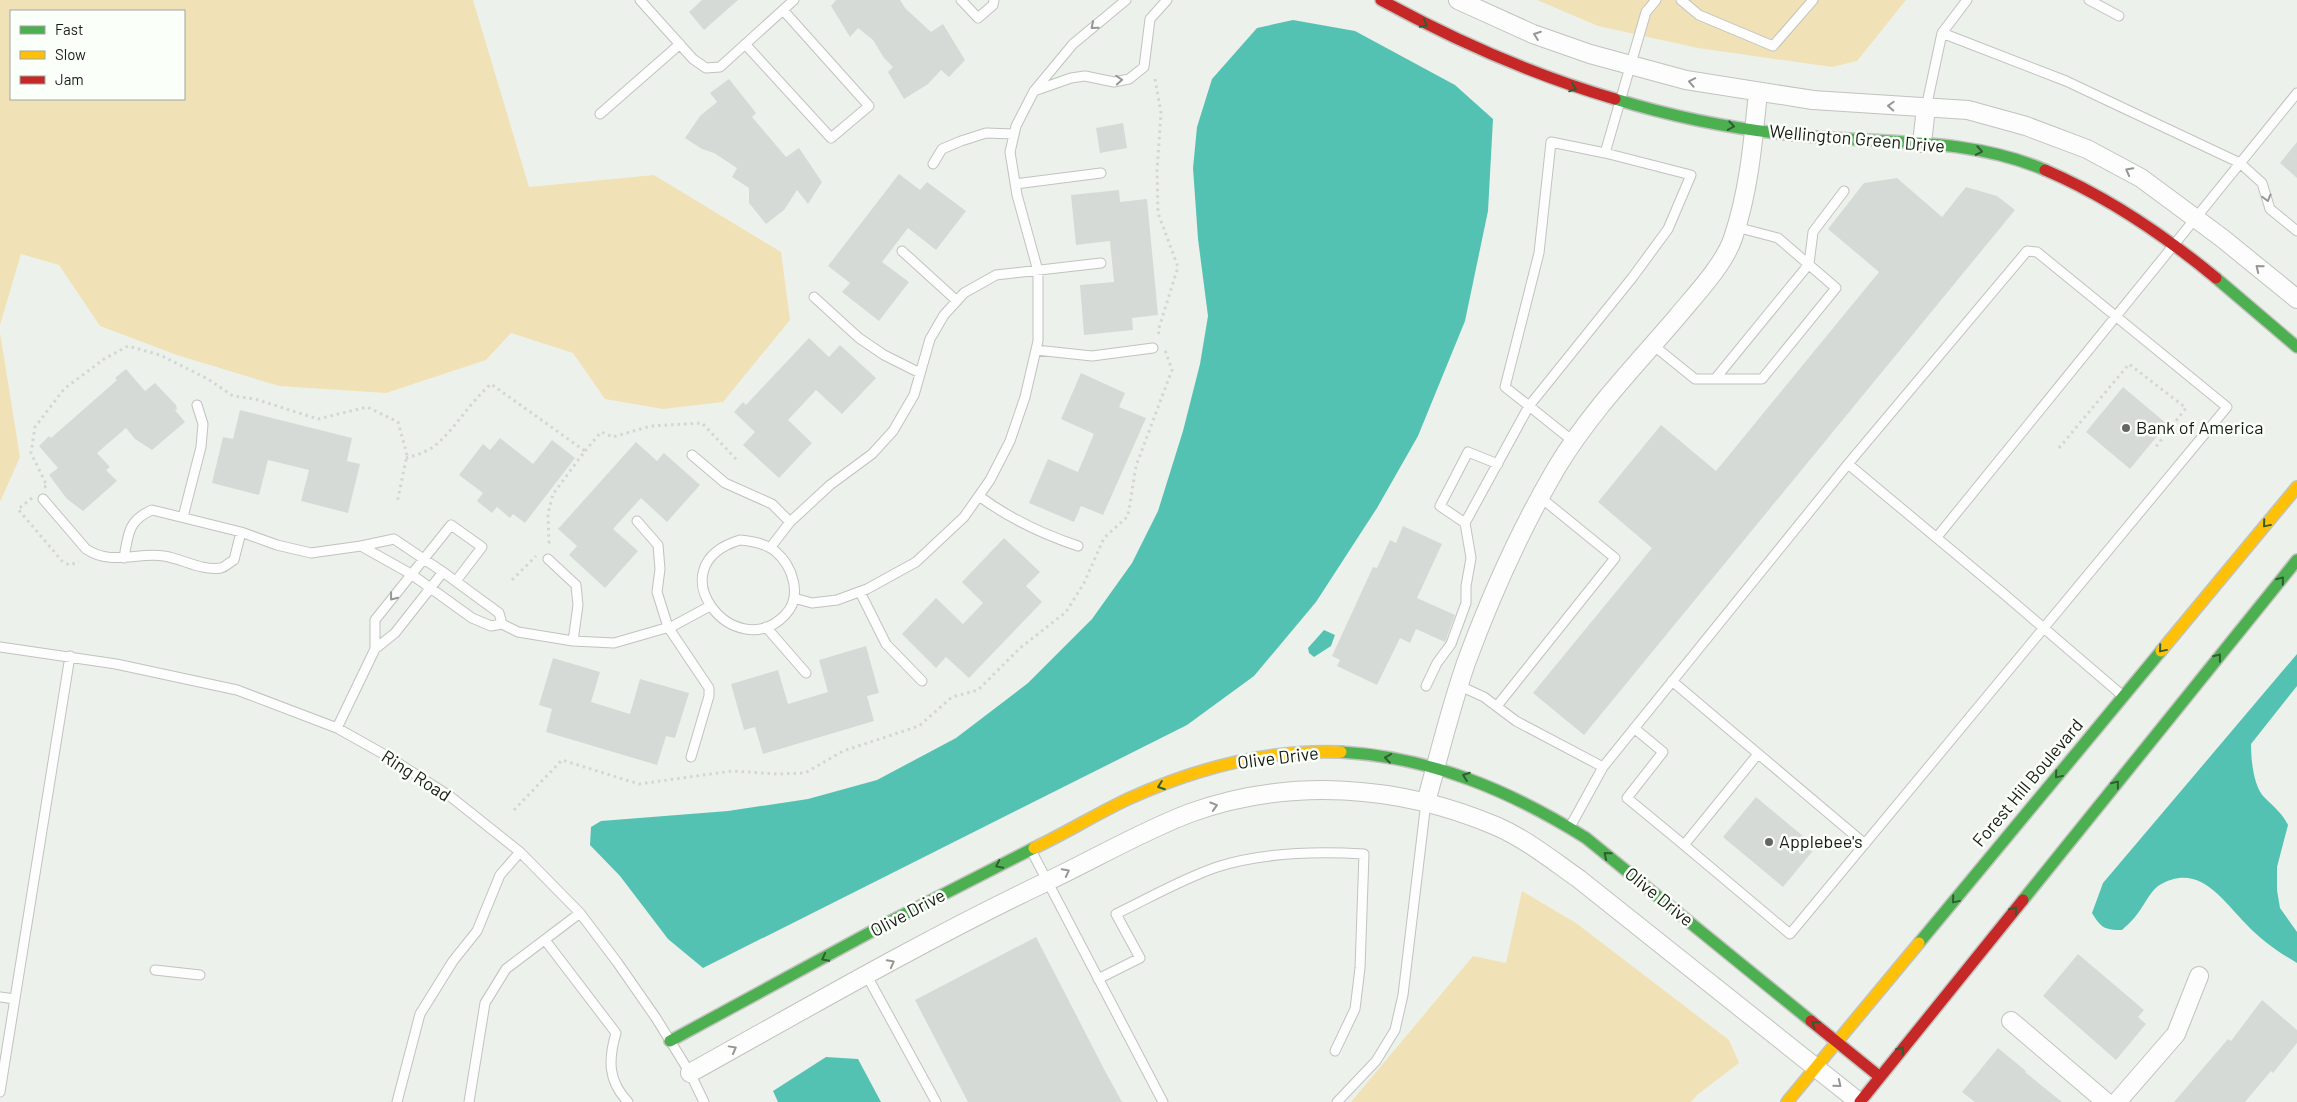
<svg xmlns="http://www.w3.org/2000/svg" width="2297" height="1102" font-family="Barlow,sans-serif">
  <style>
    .green { fill: #f0e2b6; fill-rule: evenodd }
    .water { fill: #54c2b2 }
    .building { fill: #d6dad6 }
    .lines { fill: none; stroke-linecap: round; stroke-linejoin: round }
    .lane-casing { stroke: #c0c3be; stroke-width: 11 }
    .street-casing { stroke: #c0c3be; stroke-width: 20 }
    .fast-casing { stroke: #c0c3be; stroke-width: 14 }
    .slow-casing { stroke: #c0c3be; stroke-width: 14 }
    .jam-casing { stroke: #c0c3be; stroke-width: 14 }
    .path { stroke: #d4d6d4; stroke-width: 3; stroke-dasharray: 2.5 4; stroke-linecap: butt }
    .lane { stroke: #fcfdfc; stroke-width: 9 }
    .street { stroke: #fcfdfc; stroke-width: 18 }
    .fast { stroke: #4caf50; stroke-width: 11 }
    .slow { stroke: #ffc107; stroke-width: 11 }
    .jam { stroke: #c62828; stroke-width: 11 }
    .oneway { stroke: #305e31 }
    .oneway2 { stroke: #969795 }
    .poi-dot { fill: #636661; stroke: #fbfff9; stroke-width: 2 }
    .labels { text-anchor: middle; stroke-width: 5; stroke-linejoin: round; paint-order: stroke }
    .street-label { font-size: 18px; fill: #191b17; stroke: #fbfff9 }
    .poi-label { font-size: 18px; fill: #191b17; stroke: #fbfff9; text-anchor: start }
  </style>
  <rect width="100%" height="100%" fill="#edf1eb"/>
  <path class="green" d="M0 0H473L529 187 654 175 781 252 790 320 723 402 663 409 605 399 573 353 511 333 486 360 386 393 279 386 177 355 100 326 59 265 21 254 0 325ZM11 11H184V99H11Z
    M1537 0H1906L1857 61 1832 67 1698 48 1598 26Z
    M0 333 20 457 0 502Z
    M1522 891 1576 923 1729 1040 1739 1063 1697 1095 1691 1102H1351L1473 956 1506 963Z"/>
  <path class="water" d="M1293 20 1355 31 1455 85 1493 119 1488 211 1465 321 1418 436 1377 508 1316 602 1254 676 1187 725 703 968 668 939 620 876 590 845 591 827 601 821 728 811 808 799 877 780 956 738 1028 683 1092 619 1132 563 1158 511 1183 431 1200 364 1208 316 1198 239 1193 168 1197 127 1212 79 1257 28Z
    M1324 630 1335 635 1331 646 1314 657 1309 653 1308 648Z
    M2297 654V686L2251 744C2251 758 2253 787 2265 798 2274 807 2282 813 2288 825L2277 867V890L2280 908 2297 932V963C2278 952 2261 940 2246 924 2221 898 2198 861 2158 886 2149 893 2143 908 2135 917 2131 922 2126 926 2122 930 2105 930 2101 928 2092 913L2103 883Z
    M826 1057 858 1059 881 1102H778L773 1091Z"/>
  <path class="building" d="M702 0H738L704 30 689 12Z
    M836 0H900L905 8 931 32 943 24 965 60 949 77 941 70 928 84 904 99 888 72 893 67 884 58 873 40 858 28 850 37 831 6Z
    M729 79 756 113 752 117 786 157 799 148 822 182 808 204 797 190 784 210 766 224 749 203V188L732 177 737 168 714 153 702 149 685 138 700 116 717 102 710 93Z
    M1123 123 1127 148 1100 153 1096 128Z
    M2297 142V178L2280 163Z
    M899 174 920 190 927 182 966 211 936 250 908 228 882 262 909 282 879 321 842 292 850 283 828 266Z
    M1897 178 1942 217 1966 187 1997 196 2015 210 1584 735 1533 693 1652 548 1598 502 1661 425 1716 471 1879 272 1828 229 1864 183Z
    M1119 190 1120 202 1147 199 1158 315 1132 318 1133 330 1084 335 1080 285 1114 282 1110 241 1076 245 1071 195Z
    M809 338 829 357 840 345 876 378 842 414 816 390 788 420 812 443 779 478 743 445 755 432 734 412 743 402 746 405Z
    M126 369 145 391 155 383 176 405 177 409 175 410 185 422 152 450 135 439 126 428 97 453 110 467 106 470 117 481 83 511 67 499 49 475 58 468 39 446 49 436 51 438 117 380 115 378Z
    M1081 373 1125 393 1119 407 1146 418 1103 515 1081 506 1074 522 1029 503 1048 459 1078 472 1094 434 1061 419Z
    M2123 387 2167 424 2130 469 2086 432Z
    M240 410 352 438 347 461 360 464 348 513 301 501 309 470 268 460 259 495 212 483 223 437 233 439Z
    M500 438 533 464 552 440 575 458 525 523 513 514 510 518 497 507 492 513 477 501 483 493 459 475 483 444 490 450Z
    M636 442 657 461 664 453 700 485 667 522 641 498 613 529 638 551 605 588 569 555 577 546 558 529Z
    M1403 526 1442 544 1417 598 1455 615 1445 642 1416 629 1410 643 1400 638 1377 685 1337 666 1340 660 1332 656 1373 567 1377 568 1390 540 1396 543Z
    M1004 538 1040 572 1026 586 1042 602 969 678 946 657 936 668 902 634 936 598 963 624 983 603 962 582Z
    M866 646 879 693 867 696 874 721 763 754 755 727 744 730 731 684 778 670 788 704 828 692 819 660Z
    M553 658 600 672 591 702 630 714 640 679 689 693 675 738 666 736 657 765 546 732 552 709 539 705Z
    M1756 797 1816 847 1783 887 1723 837Z
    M1036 937 1105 1071 1122 1102H968L915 1000Z
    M2078 954 2144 1010 2138 1017 2146 1024 2116 1060 2043 996Z
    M2262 1000 2297 1030V1043L2273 1073 2271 1071 2245 1102H2174L2228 1039 2231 1041Z
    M1998 1048 2026 1071 2025 1072 2062 1102H1975L1962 1092Z"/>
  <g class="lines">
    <g class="lane-casing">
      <path id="lane" d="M640 0 693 59 706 68 720 67 794 0
        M961 0 978 18 993 5 994 0
        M1681 0 1699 15 1773 46 1813 0
        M2089 0 2119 16
        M1942 33 2066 81 2240 163 2262 183 2270 209 2297 231
        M745 44 831 138 869 106 783 10
        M1034 91 1071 78 1085 76 1114 82 1129 79 1144 67 1150 19 1167 0
        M1926 108 1942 33 1967 0
        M600 114 680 44
        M1551 142 1605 153 1691 175 1668 229 1632 278 1529 406 1505 387 1539 253Z
        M1605 153 1646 12 1656 0
        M933 164 942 149 961 141 986 133 1014 134
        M1015 184 1101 173
        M902 251 957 301
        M814 297 859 338 884 355 920 373
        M1653 345 1695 379H1762L1836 288 1778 238 1736 227
        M1036 350 1092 356 1153 348
        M1715 379 1809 264 1813 232 1844 191
        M692 455 725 483 772 504 790 522
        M1848 464 2004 594 2123 696
        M979 496C1010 519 1042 534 1078 546
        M43 499 86 549C111 566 137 552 164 556 183 559 201 571 221 568 225 567 230 562 234 560L241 532
        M183 517 201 447 203 424 197 405
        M637 521 658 545 660 569 657 592 668 627 709 688V696L691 757
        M1465 523 1440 506 1468 452 1498 464
        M1937 537 2297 93
        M740 540C752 541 765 543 775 551 793 566 803 597 785 615 735 667 654 566 740 540Z
        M361 546 411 574 472 618 491 626 502 624 518 632 573 641 614 643 673 626 710 606
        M770 548 790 522 830 485 872 454 893 431 914 395 930 339 944 315 964 293 996 275 1101 263
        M124 558C128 535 128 520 152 510L241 532 277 545 311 553 361 546 394 539 443 572 499 613 502 624
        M548 559 576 585 578 605 573 641
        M860 592 886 644 922 681
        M794 598 812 603 837 600 867 589 916 562 964 517 990 480 1010 441 1025 397 1038 341V271L1017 195 1010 152 1016 126 1034 91 1073 44 1126 0
        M766 627 806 673
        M0 647 116 664 237 690 337 728 387 756 451 797 520 852 580 913 617 962 656 1018 690 1073 704 1102
        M375 649V620L451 525 482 547 456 581
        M1672 681 1865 844
        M1426 686 1437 663 1451 644 1466 603V586L1471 558 1465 523 1529 406 1574 442
        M1460 686 1484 697 1516 721 1603 767
        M1497 706 1615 558 1540 497
        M337 728 375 649 395 633 443 572
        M1634 728 1663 752 1627 798 1684 845
        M1570 827 1603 767 1848 464 2027 251 2037 252 2227 407 1790 934 1684 845 1758 754
        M1032 852 1163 1102
        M545 940 616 1033C608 1060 608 1081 628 1102
        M155 970 200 975
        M867 976 936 1102
        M1098 979 1140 958 1116 914C1149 898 1182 879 1217 867 1264 852 1315 851 1364 854L1360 968 1355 1009 1335 1051
        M0 997 15 999
        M0 1092 70 656
        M397 1102 420 1014 453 961 477 931 500 875 520 852
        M469 1102 485 1003 506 969 580 913
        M1337 1102 1376 1061 1395 1030 1403 995 1426 802"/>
    </g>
    <g class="street-casing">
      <path id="street" d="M1458 0 1533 34 1590 54 1686 80 1813 100 1968 110 2026 126 2087 149 2141 178 2222 238 2297 299
        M1922 143 1926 108
        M1426 802C1439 756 1450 709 1466 663 1491 595 1520 530 1557 467 1590 412 1636 365 1677 317 1695 295 1724 265 1733 238 1749 191 1753 142 1758 92
        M2011 1021 2106 1102
        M690 1073C807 1008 924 940 1044 883 1093 860 1140 832 1190 813 1290 777 1399 785 1496 826 1526 839 1552 860 1579 879L1859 1102
        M2117 1102 2176 1034 2199 976"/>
    </g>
    <g class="fast-casing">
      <path id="fast" d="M1615 99C1680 119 1749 132 1817 137 1894 143 1973 139 2045 170
        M2216 278 2297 347
        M1341 752C1431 757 1511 791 1586 838L1811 1021
        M2023 900 2297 560
        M1919 943 2161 651
        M670 1041 891 921 1034 848"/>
    </g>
    <g class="slow-casing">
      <path id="slow" d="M2161 651 2297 487
        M1034 848C1066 833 1096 814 1128 799 1194 769 1267 749 1341 752
        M1787 1102 1919 943"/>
    </g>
    <g class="jam-casing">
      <path id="jam" d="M1381 0C1456 41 1533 75 1615 99
        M2045 170C2108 197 2164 235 2216 278
        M1811 1021 1880 1077
        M1860 1102 2023 900"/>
    </g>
    <path class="path" d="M1155 79 1161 113 1157 171 1158 213 1178 267 1158 331 1160 337
      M2059 448 2129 364 2186 408 2155 448
      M585 451 601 432 613 437 651 426 702 423 736 459
      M406 458C417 455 430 451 438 443 457 426 470 402 491 384L585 451 553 494 548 513 549 543 546 546
      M44 487 47 486 31 453 35 427 64 389 104 359 128 346 160 355 208 379 233 396 255 399 318 419 367 407 398 422 407 455 397 503
      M32 498 18 509 62 561 69 565 79 562
      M512 580 536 556
      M514 810 562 760 639 784 732 771 778 774 805 773 843 751 919 726 952 697 978 690 1020 648 1066 612 1084 583 1104 538 1128 516 1136 466 1172 370 1165 350"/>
    <use href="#lane" class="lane"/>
    <use href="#street" class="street"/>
    <use href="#fast" class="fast"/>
    <use href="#slow" class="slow"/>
    <use href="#jam" class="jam"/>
  </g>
  <defs><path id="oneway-chevron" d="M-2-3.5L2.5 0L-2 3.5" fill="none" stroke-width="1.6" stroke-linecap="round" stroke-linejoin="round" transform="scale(1.25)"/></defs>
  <g class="oneway">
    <use href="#oneway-chevron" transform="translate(1424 24) rotate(28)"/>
    <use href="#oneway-chevron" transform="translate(1573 88) rotate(19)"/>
    <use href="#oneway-chevron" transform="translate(1731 126) rotate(9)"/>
    <use href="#oneway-chevron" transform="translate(1979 151) rotate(10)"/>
    <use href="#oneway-chevron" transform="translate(2266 524) rotate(130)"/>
    <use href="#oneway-chevron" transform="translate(2281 580) rotate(-51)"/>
    <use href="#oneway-chevron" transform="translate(2162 649) rotate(130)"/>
    <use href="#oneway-chevron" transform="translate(2218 657) rotate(-51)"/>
    <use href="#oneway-chevron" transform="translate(1388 758) rotate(-172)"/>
    <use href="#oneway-chevron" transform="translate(2058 775) rotate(130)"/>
    <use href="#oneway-chevron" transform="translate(1466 776) rotate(-160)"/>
    <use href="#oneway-chevron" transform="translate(2116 784) rotate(-51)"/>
    <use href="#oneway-chevron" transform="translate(1161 786) rotate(160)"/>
    <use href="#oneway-chevron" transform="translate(1607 855) rotate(-141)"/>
    <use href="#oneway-chevron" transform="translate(999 865) rotate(154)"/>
    <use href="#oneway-chevron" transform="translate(1955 900) rotate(130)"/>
    <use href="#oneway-chevron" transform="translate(2014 910) rotate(-51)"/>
    <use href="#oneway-chevron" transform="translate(825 958) rotate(152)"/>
    <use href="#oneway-chevron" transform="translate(1815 1024) rotate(-141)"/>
    <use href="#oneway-chevron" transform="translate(1901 1050) rotate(-51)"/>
  </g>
  <g class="oneway2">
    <use href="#oneway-chevron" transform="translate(1094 26) rotate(140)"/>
    <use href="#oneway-chevron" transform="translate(1537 35) rotate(-160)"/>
    <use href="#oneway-chevron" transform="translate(1119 80) rotate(-4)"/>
    <use href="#oneway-chevron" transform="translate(1692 82) rotate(-169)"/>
    <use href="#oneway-chevron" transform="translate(1891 106) rotate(-177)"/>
    <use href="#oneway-chevron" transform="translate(2129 171) rotate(-152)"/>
    <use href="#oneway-chevron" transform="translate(2267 198) rotate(75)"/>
    <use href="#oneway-chevron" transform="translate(2259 268) rotate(-141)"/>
    <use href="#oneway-chevron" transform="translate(393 597) rotate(128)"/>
    <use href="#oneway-chevron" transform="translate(1214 806) rotate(-17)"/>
    <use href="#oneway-chevron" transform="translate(1066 872) rotate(-27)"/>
    <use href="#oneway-chevron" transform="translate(891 963) rotate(-28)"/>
    <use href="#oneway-chevron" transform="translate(733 1049) rotate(-29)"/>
    <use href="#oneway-chevron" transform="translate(1838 1084) rotate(39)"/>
  </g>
  <g class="poi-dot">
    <circle cx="2126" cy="428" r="5"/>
    <circle cx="1769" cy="842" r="5"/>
  </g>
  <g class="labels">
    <g class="street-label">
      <text transform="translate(1857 139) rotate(5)" y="6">Wellington Green Drive</text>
      <text transform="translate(1278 758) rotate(-7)" y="6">Olive Drive</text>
      <text transform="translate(416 776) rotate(33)" y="6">Ring Road</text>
      <text transform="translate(2028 783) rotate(-50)" y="6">Forest Hill Boulevard</text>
      <text transform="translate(1659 897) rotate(39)" y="6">Olive Drive</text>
      <text transform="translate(908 913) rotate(-28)" y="6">Olive Drive</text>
    </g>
    <g class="poi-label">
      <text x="2136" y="434">Bank of America</text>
      <text x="1779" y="848">Applebee's</text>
    </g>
  </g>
  <rect x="10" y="10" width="175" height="90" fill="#fbfff9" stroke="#a1a49f"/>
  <rect x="20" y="26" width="25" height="8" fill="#4caf50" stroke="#a1a49f"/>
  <text x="55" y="35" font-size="15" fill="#191b17">Fast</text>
  <rect x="20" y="51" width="25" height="8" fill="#ffc107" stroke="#a1a49f"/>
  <text x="55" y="60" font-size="15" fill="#191b17">Slow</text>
  <rect x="20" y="76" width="25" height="8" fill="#c62828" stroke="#a1a49f"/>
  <text x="55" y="85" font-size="15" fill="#191b17">Jam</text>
</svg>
